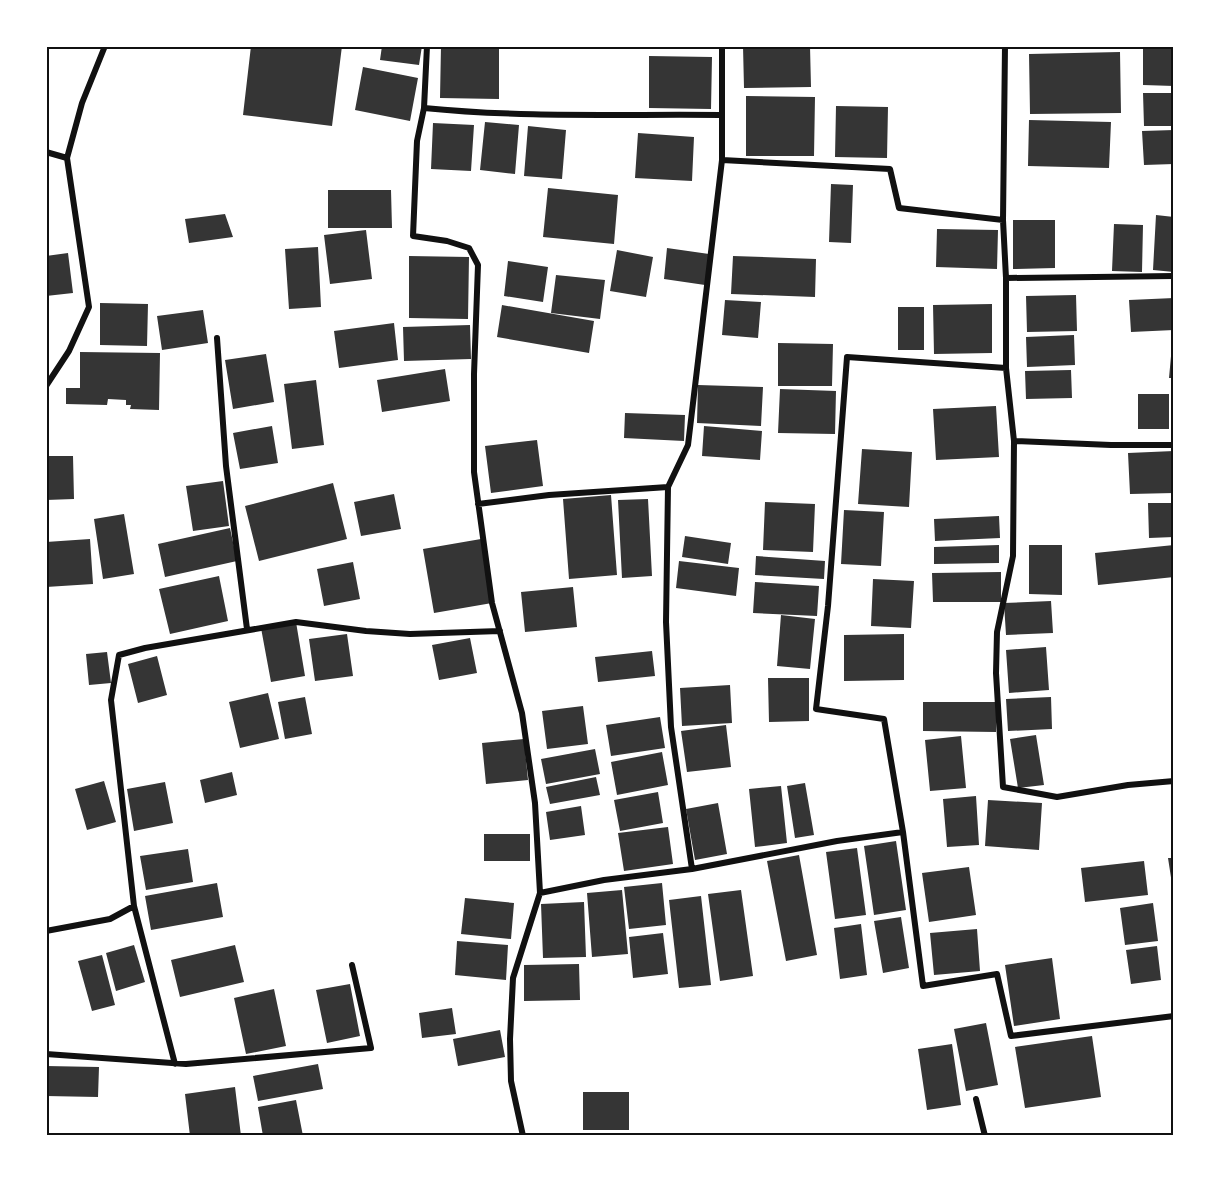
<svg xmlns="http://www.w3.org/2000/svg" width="1220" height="1182" font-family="Arial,sans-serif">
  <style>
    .building { fill: #353535 }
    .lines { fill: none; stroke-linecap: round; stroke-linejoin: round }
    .minor { stroke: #111; stroke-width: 6 }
    .neatline { fill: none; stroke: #111; stroke-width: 2 }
  </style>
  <rect width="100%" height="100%" fill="#fff"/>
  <path class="building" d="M251 46H342L332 126 243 115Z
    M382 46H422L419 65 380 60Z
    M441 46H499V99L440 98Z
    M743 46H810L811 87 744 88Z
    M1143 49H1174V86L1143 85Z
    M1120 52 1121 113 1030 114 1029 54Z
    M649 56 712 57 711 109 649 108Z
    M363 67 418 78 410 121 355 110Z
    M1143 93H1174V126H1144Z
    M746 96 815 97 814 156H746Z
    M836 106 888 107 887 158 835 157Z
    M1029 120 1111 122 1109 168 1028 166Z
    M485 122 519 125 515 174 480 170Z
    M433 123 474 125 471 171 431 169Z
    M528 126 566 130 562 179 524 176Z
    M1174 130V164L1144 165 1142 131Z
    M638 133 694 137 692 181 635 178Z
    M831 184 853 185 851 243 829 242Z
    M548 188 618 195 614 244 543 237Z
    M328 190H391L392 228H328Z
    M225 214 233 237 189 243 185 219Z
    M1156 215 1174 217V272L1153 270Z
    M1013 220H1055V268L1013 269Z
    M1114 224 1143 225 1142 272 1112 271Z
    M937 229 998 230 997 269 936 267Z
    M366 230 372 279 330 284 324 235Z
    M318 247 321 307 289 309 285 249Z
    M667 248 709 254 705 285 664 279Z
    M617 250 653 257 646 297 610 291Z
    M68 253 73 293 46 296V256Z
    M409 256 469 257 468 319 409 318Z
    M733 256 816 259 815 297 731 294Z
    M508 261 548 267 543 302 504 296Z
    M556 275 605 280 600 319 551 313Z
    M1076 295 1077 331 1027 332 1026 296Z
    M1174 298V330L1131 332 1129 300Z
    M725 300 761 302 758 338 722 335Z
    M100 303 148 304 147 346 100 345Z
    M992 304V353L934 354 933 305Z
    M502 305 594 321 589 353 497 337Z
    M898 307H924V350H898Z
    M203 310 208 343 162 350 157 316Z
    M394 323 398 360 339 368 334 331Z
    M470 325 471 359 404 361 403 327Z
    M1074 335 1075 365 1027 367 1026 337Z
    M778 343 833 344 832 386H778Z
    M1172 345H1174V378H1169Z
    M80 352 160 353 159 410 130 409 131 405H126V400L108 399 107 405 66 404V388H80Z
    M266 354 274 402 233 409 225 360Z
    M445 369 450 401 382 412 377 380Z
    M1071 370 1072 398 1026 399 1025 371Z
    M316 380 324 445 292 449 284 384Z
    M698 385 763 387 761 426 697 423Z
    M780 389 836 391 835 434 778 433Z
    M1138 394H1169V429H1138Z
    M996 406 999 457 936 460 933 409Z
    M625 413 685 415 684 441 624 438Z
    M272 426 278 463 240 469 233 433Z
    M704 426 762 431 760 460 702 456Z
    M537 440 543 486 491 493 485 446Z
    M862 449 912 452 909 507 858 504Z
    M1174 451V493L1130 494 1128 453Z
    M46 456H73L74 499 46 500Z
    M223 481 229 526 193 531 186 486Z
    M333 483 347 539 259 561 245 506Z
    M394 494 401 529 361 536 354 502Z
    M611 495 617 575 569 579 563 499Z
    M648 499 652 576 622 578 618 500Z
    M765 502 815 504 813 552 763 550Z
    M1148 503H1174V537L1149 538Z
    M844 510 884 512 881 566 841 564Z
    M124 514 134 574 103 579 94 519Z
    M999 516 1000 538 935 541 934 519Z
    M230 528 237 561 165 577 158 544Z
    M685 536 731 543 728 564 682 557Z
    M90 539 93 584 46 587V542Z
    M481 539 492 603 434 613 423 549Z
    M999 545V563L934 564V547Z
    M1029 545H1062V595L1029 594Z
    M1174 545V577L1098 585 1095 553Z
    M756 556 825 561 824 579 755 575Z
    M679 561 739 568 736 596 676 588Z
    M353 562 360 599 324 606 317 569Z
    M1001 572V602H933L932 573Z
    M219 576 228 621 170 634 159 589Z
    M873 579 914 581 911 628 871 626Z
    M755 582 819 586 817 616 753 613Z
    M573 587 577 627 525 632 521 592Z
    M1051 601 1053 633 1006 635 1004 603Z
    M781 615 815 619 810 669 777 666Z
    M296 622 305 676 271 682 261 628Z
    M347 634 353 676 315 681 309 639Z
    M904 634V680L844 681V635Z
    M470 638 477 673 439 680 432 645Z
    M1046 647 1049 690 1009 693 1006 650Z
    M652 651 655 676 598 682 595 657Z
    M107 652 111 683 89 685 86 654Z
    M157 656 167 695 138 703 128 664Z
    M768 678H809V721L769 722Z
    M730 685 732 723 682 726 680 688Z
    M268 693 279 739 240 748 229 702Z
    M305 697 312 734 285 739 278 702Z
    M1051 697 1052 729 1008 731 1006 699Z
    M923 702H996V732L923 731Z
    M583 706 588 744 547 749 542 711Z
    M660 717 665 748 611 756 606 725Z
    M726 725 731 767 687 772 681 731Z
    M1036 735 1044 785 1018 788 1010 739Z
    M961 736 966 788 930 791 925 740Z
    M524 739 528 780 486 784 482 743Z
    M595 749 600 774 546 784 541 759Z
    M662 752 668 785 617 795 611 762Z
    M232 772 237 795 205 803 200 780Z
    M596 777 600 795 550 804 546 787Z
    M104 781 116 822 87 830 75 789Z
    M165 782 173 823 134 831 127 789Z
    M805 783 814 835 795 838 787 786Z
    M781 786 787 843 755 847 749 789Z
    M658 792 663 823 620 831 614 800Z
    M976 796 979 845 947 847 943 799Z
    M988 800 1042 803 1039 850 985 846Z
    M718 803 727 854 695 860 686 809Z
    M581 806 585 835 550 840 546 812Z
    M668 827 673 864 624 871 618 833Z
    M484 834H530V861H484Z
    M896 841 906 910 874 915 864 846Z
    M857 848 866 915 835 919 826 852Z
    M188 849 193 882 146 890 140 856Z
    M799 855 817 955 786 961 767 861Z
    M1168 858H1174V884H1172Z
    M1144 861 1148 895 1085 902 1081 868Z
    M969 867 976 915 929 922 922 873Z
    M217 883 223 917 151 930 145 896Z
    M662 883 666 925 629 929 624 887Z
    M622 890 628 954 592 957 587 893Z
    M741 890 753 976 720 981 708 894Z
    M701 896 711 985 679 988 669 900Z
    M465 898 514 903 511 939 461 934Z
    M584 902 586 957 543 958 541 904Z
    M1153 903 1158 941 1125 945 1120 908Z
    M901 917 909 968 883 973 874 921Z
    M861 924 867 975 840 979 834 928Z
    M977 929 980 971 934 975 930 933Z
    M663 933 668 974 633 978 629 937Z
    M457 941 508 945 506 980 455 975Z
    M134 945 145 982 116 991 106 953Z
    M235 945 244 982 180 997 171 960Z
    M1157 946 1161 980 1131 984 1126 950Z
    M102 955 115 1005 92 1011 78 961Z
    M1052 958 1060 1019 1014 1026 1005 965Z
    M579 964 580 1000 524 1001V965Z
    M350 984 360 1036 327 1043 316 990Z
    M274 989 286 1046 246 1054 234 998Z
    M452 1008 456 1034 422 1038 419 1013Z
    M986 1023 998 1085 966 1091 954 1029Z
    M500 1030 505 1057 458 1066 453 1039Z
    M1092 1036 1101 1097 1025 1108 1015 1047Z
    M952 1044 961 1105 927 1110 918 1049Z
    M318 1064 323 1089 258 1101 253 1076Z
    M46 1066 99 1067 98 1097 46 1096Z
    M235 1087 241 1136H190L185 1094Z
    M583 1092H629V1130H583Z
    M296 1100 303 1136H263L258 1107Z"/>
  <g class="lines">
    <path class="minor" d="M722 46V160L890 169 899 208 1003 220
      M1005 46 1003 220 1006 278V368L1014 441 1013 556 997 632 996 673 1003 787 1057 797 1128 785 1174 781
      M424 108 427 46
      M46 152 67 158
      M1006 278 1174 276
      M217 338 226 466 247 629
      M1006 368 847 357 828 606 816 709 884 719 903 832 923 986 997 974 1011 1036 1174 1016
      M46 386 69 351 89 307 67 158 82 103 105 46
      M1014 441 1111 445H1174
      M668 487 688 445 722 160
      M478 504 549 495 668 487 666 622 671 727 692 869
      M540 893 604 880 692 869 837 841 903 832
      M134 906 175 1064
      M46 931 110 919 134 906 111 700 119 655 145 648 296 622 366 631 410 634 500 631
      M46 1054 186 1064 371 1048 352 965
      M976 1099 985 1136
      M523 1136 511 1081 510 1039 513 978 540 893 535 803 522 713 492 603 474 472V374L478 265 469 248 447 241 413 236 417 141 424 108C523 118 622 114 721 115"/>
  </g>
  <rect width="1220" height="1182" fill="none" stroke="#ffffff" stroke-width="96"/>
  <rect x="48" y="48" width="1124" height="1086" class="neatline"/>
</svg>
